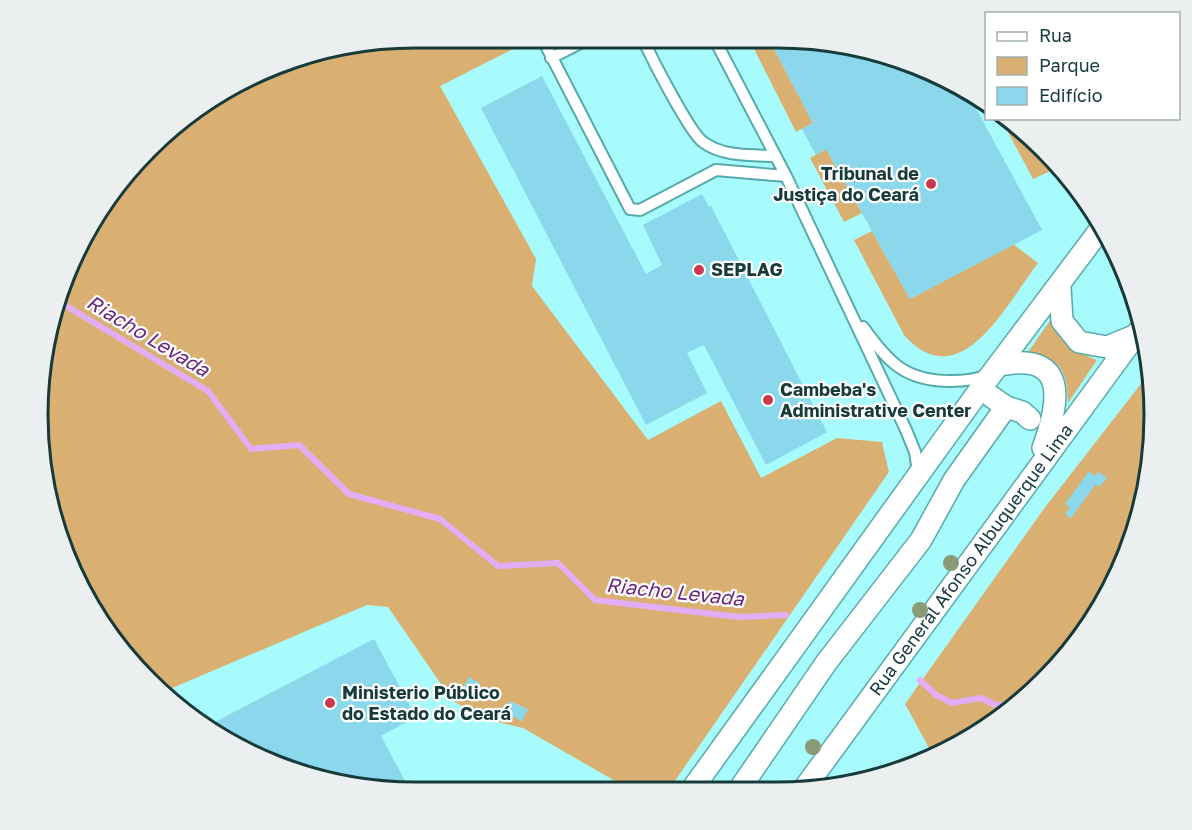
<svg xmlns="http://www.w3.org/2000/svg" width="1192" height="830" font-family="'Golos Text',sans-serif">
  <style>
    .green { fill: #d9b072 }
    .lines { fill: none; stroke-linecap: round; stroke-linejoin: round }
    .stream { stroke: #e4adf7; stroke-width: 6 }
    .building { fill: #8bd8ed }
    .lane-casing { stroke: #57aaab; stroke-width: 14 }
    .street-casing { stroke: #57aaab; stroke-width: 24 }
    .lane { stroke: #fff; stroke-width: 10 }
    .street { stroke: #fff; stroke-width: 21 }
    .tree { fill: #889a76 }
    .poi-dot { fill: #ca394e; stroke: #fff; stroke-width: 2 }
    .labels { text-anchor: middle; stroke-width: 4.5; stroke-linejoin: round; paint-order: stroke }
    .poi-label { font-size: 18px; font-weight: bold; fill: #173a3b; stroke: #fff; text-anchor: start }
    .street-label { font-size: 18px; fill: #173a3b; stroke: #fff }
    .water-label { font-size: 20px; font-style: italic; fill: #6a297f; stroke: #fff }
    .rim { fill: none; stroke: #173a3b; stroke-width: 3 }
  </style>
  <rect width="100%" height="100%" fill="#a8fbfc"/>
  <path class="green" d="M415 38 508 39 513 49 440 86 536 259 532 286 648 440 721 401 761 478 837 438 882 442 889 472 670 788 629 789 523 728 481 718 452 700 388 607 367 605 163 692 148 682 77 582 45 488 41 366 66 270 131 166 206 101 317 50Z
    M751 43H771L813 123 796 132Z
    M1001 119H1005L1044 148 1057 168 1033 179Z
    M826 149 862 213 844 222 810 158Z
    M872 231 910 299 1013 244 1038 263C1006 305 960 398 904 335L854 240Z
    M1054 315C1058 343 1073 350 1097 360L1068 403C1067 370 1061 357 1026 355Z
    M1147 376 1154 415 1126 560 1044 682 944 753 934 757 905 704 1043 510Z"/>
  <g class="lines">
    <path class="stream" d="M58 301 208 391 251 449 299 445 349 494 440 519 498 566 558 563 595 600 738 617 786 615
      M920 680 936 695 952 703 981 698 993 704 1010 707"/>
  </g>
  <path class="building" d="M771 43 850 45 965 88 1042 230 910 299 826 149 816 155 802 129 813 123Z
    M542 76 646 274 662 265 643 225 702 194 709 207 711 206 827 432 766 465 704 345 687 353 707 393 646 425 481 108Z
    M1089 471 1095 476 1098 472 1107 478 1099 487 1096 484 1071 518 1065 514 1070 508 1065 504Z
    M374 639 416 717 381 736 411 792 270 764 211 724Z
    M469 677 481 684 475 694 463 688Z
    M510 701 528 709 522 721 505 713Z
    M917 755 922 761 899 769 898 768Z"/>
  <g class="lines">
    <g class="lane-casing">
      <path id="lane" d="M543 40 630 209 640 210 716 170 786 176
        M644 41C652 59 690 133 703 142 723 157 751 155 775 156
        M716 42 786 176 906 430 915 452 918 472
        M551 58 586 40
        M863 327C888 362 905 381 950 381 963 381 976 380 987 375"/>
    </g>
    <g class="street-casing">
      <g id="street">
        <path d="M1060 287 1062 321 1079 342 1107 347 1134 336"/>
        <path d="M1000 365C1070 351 1059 404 1043 448"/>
        <path d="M1006 407 1022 412 1030 419"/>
        <path id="s1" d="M806 786 1138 332"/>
        <path d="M741 787 826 663 921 540 954 480 1006 407 992 397"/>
        <path d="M693 788 981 388 1099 231"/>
      </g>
    </g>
    <use href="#lane" class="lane"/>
    <use href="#street" class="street"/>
  </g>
  <g class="tree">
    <circle cx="951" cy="563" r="8"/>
    <circle cx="920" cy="610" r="8"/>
    <circle cx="813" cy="747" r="8"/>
  </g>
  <g class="poi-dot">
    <circle cx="931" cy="184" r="6"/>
    <circle cx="699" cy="270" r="6"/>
    <circle cx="768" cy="400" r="6"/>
    <circle cx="330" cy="703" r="6"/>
  </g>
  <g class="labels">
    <g class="poi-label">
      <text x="919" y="180" text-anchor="end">Tribunal de<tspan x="919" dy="21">Justiça do Ceará</tspan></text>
      <text x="711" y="276">SEPLAG</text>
      <text x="780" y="396">Cambeba's<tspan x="780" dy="21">Administrative Center</tspan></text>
      <text x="342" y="699">Ministerio Público<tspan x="342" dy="21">do Estado do Ceará</tspan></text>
    </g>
    <g class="street-label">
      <text dy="6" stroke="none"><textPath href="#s1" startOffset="280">Rua General Afonso Albuquerque Lima</textPath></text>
    </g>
    <g class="water-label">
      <text transform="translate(148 336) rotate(31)" y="7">Riacho Levada</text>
      <text transform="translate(675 592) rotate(6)" y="7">Riacho Levada</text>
    </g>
  </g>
  <path d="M0 0H1192V830H0ZM415 48H777A367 367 0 0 1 1144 415V415A367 367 0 0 1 777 782H415A367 367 0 0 1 48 415V415A367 367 0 0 1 415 48Z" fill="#ecefef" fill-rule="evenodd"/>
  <path class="rim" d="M415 48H777A367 367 0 0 1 1144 415V415A367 367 0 0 1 777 782H415A367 367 0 0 1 48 415V415A367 367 0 0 1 415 48Z"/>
  <rect x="985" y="12" width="195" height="108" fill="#ffffff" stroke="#a2b0b1" stroke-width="1.5"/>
  <rect x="997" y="32" width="30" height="9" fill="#ffffff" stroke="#a2b0b1" stroke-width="1.5"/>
  <text x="1039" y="42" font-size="18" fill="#173a3b">Rua</text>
  <rect x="997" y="57" width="30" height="18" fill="#d9b072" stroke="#a2b0b1" stroke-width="1.5"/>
  <text x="1039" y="72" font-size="18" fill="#173a3b">Parque</text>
  <rect x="997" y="87" width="30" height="18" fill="#8bd8ed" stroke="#a2b0b1" stroke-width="1.5"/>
  <text x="1039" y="102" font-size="18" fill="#173a3b">Edifício</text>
</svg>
